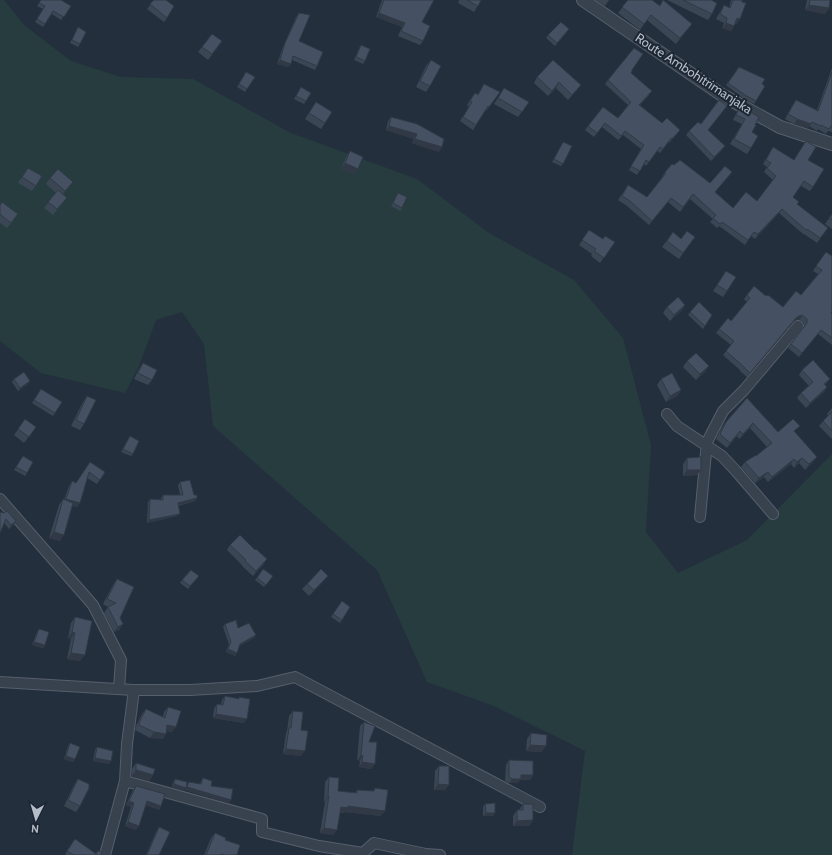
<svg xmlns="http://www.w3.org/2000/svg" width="832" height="855" font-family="Cabin,sans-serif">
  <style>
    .green { fill: #263c3f }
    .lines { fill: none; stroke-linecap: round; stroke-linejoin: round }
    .minor-casing { stroke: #565f6c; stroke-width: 12 }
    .tertiary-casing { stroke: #565f6c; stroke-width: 14 }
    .minor { stroke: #38414e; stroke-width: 10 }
    .tertiary { stroke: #38414e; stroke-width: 12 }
    .wall { fill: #3b4654 }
    .shaded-wall { fill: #303945 }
    .building { fill: #455162; stroke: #303945 }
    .labels { text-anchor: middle; stroke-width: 4; stroke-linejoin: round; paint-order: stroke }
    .street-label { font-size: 13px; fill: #b4bcc9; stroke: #1d2633 }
  </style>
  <rect width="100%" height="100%" fill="#242f3e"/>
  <path class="green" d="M0 0H4L24 25 71 61 121 77 193 79 291 133 417 179 489 233 574 280 623 338 651 445 646 532 678 573 747 540 832 454V855H572L585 751 494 706 427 682 377 570 213 426 204 344 182 312 156 320 139 366 125 393 41 373 0 341Z"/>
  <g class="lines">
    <g class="minor-casing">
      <path id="minor" d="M667 414 677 426 722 456 736 471 773 514
        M0 499 93 605 121 660 119 689
        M700 517 707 442 723 411 744 390 798 326
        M0 682 134 690H190L257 686 295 677 540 807
        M125 781 262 819V832L319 846 363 853 374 843 426 854 440 855
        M105 855 125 781 127 744 134 690"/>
    </g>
    <g class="tertiary-casing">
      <path id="tertiary" d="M583 0 722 95 780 127 832 144"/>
    </g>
    <use href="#minor" class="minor"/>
    <use href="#tertiary" class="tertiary"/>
  </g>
  <path class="wall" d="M41 0 71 6 61 20 52 14 43 27 35 22 43 9 37 6Z
    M154 0 167 18 164 22 147 9Z
    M382 0H434L422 22 423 41 420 45 398 36 402 27 376 17Z
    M459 0H481L474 12 458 3Z
    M596 0H609L605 6Z
    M628 0 660 5 663 0 692 24 676 44 647 20 640 30 618 13Z
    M667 0H711L712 14 708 20Z
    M731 0H742L737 24H735L734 26 731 31 722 28 724 23 716 19 724 5 729 8Z
    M807 0H830L829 8 825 14 805 10Z
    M299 13V41L317 66 315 70 292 60 291 64 288 67 277 64 283 47 296 17Z
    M78 27 80 44 78 47 70 43Z
    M567 32 555 46 546 38 548 35Z
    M361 45 365 61 363 64 354 60 359 48Z
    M202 47H218L208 60 198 52Z
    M431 60 430 86 426 92 416 87 426 66Z
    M553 60 577 90 568 100 556 88 548 96 534 83 537 77Z
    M739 67 762 84 756 101 754 104 743 98 726 85Z
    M832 68V132L828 131 826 134 818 129 817 131 809 126 808 128 794 124 785 119 793 104 796 100 817 110Z
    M632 70 631 73 649 95 640 105 662 123 680 130 669 143V142L660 153 657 151 646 166 644 164 637 175 629 170 641 149 623 135 618 140 602 127 594 137 585 130 588 126 618 118 628 105 605 84 608 80Z
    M246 72 255 77 245 92 237 87Z
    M484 84 500 92 486 111H485L473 130 460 121 469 107 467 105 472 97 475 93 478 94Z
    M301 87 306 101 304 104 294 99Z
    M504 88 529 102 518 117 494 104Z
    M316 102 325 123 321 129 305 119Z
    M740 106 752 132 751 148 747 154 730 144 742 124 733 120Z
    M391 117 439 152 412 143 414 139 386 130 388 121Z
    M708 130 722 150 711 161 686 135 689 131Z
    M806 141 808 160 813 187 810 191 801 186 793 197 797 204 825 232 817 243 804 234H803L779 213 755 239 751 236 745 245 719 226 717 228 710 222 713 219 690 199 680 212 668 202 649 225 627 206 618 200 628 185 647 197 663 177H662L665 172 674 165 710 183 732 172 729 176 715 192 733 208 757 201 773 180 764 172 767 167 763 164 773 147 794 160Z
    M563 142V164L561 166 552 162Z
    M350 151 354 175 341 169 346 157Z
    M28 168 36 186 32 191 18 183Z
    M50 178 73 182 63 194 67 198 53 215 44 208 56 193 46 184Z
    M398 193 402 208 400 211 391 206 396 196Z
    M0 205 14 220 7 228 0 223Z
    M832 214V229L825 224Z
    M589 230 603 239 615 242 600 263 591 256 592 254 579 245Z
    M673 232 681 239 695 237 679 259 662 247Z
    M826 252 831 313 832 314V345L818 334 799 357 788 348 804 327V323L800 320H796L793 322 747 377 740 371V370L723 355 731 345 716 333 719 329 731 321 747 302 744 299 747 295 766 296 783 307 801 295 818 274 813 271Z
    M726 271 727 291 723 297 713 291Z
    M685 305 681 311 670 321 663 313 667 307Z
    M690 312 712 315 703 329 688 315Z
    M687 361 705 372 696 380 683 367Z
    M143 363 152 380 148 385 134 379 139 369Z
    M802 370 830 379 825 385 827 387 824 392 806 408 797 398 801 393 809 386 799 375Z
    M14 379 28 384 18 391 12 382Z
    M661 379 681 390 677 396 666 402 657 385Z
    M41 389 55 413 53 416 32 403Z
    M87 396 84 424 80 430 71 426 83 402Z
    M747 398 778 432H796H795L817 457 813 462 805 470 799 463 794 468 791 464 768 482 764 477 755 483 741 467 745 462 756 456 767 447 750 428 739 439 737 436 727 448 716 439 722 427 726 422Z
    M832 408V439L819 426 823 421 828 416 827 414Z
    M25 419 36 427 24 443 14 435Z
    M130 436 133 454 131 456 121 452Z
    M687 458 697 475 683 476V464Z
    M21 459 27 473 25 476 14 470Z
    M90 462 105 472 97 484 87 478 80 503 77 507 72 506 60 541 49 538 59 505 63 499 64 500 69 486 72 481 76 483Z
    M180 482 197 498 195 501 178 506 177 516 147 523 148 502 150 499 161 500V498L163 495H180L178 485Z
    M0 512 16 521 14 524 9 529 4 523Z
    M230 545 264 564 253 576 242 566V565L227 550Z
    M263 569 273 576 264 587 255 580Z
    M199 576 188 589 180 583 182 580Z
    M117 579 120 618 123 624 119 630 114 632 104 613 108 607 103 604 113 585Z
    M323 582 309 596 302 589 307 584Z
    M342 601V620L340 623 331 617Z
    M75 617 80 661 67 659 71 639 68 638 71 623Z
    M225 624 238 628 256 635 254 638 239 646 237 653 235 656 226 652 229 644 223 627Z
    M39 629 45 645 43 648 32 645 37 632Z
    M225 696 238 699 239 697 244 723 213 718 214 709 217 704 221 705 222 700Z
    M168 707 172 732 167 731 166 734 163 739 150 738 135 730 136 726 142 714 146 709 163 717 164 712Z
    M293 711 301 756 283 754 286 733 287 731 289 716Z
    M364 722 375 764 371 769 359 767 360 761 357 760 360 726Z
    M531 733 542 752 526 751 527 739Z
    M70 743 75 759 73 762 64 759 68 746Z
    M97 747 109 764 93 761 95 750Z
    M509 760 533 775 530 780H520L517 783H509L505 781 506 765Z
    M136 763 153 775 149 781 132 776V769Z
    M439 766 449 785 445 790H434L435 771Z
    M329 777 338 791 355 793 357 790 373 791 375 788 381 816 345 812 344 813H340L337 830 333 835 320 833 325 802H324L325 782Z
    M203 778 211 786 229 803 185 790 187 785 189 782 200 784 201 781Z
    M78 779 80 806 76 812 64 806 74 785Z
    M175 779 184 791 172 787 173 782Z
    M136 786 161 806 159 810 146 805 136 830 125 826 131 807 126 805 133 790Z
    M485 804 493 816H483V807Z
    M523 804 533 820 529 826H513V816L517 810H519Z
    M159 827V855H146L156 832Z
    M215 833 225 840 237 855H204L211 838Z
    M75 839 96 854 98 851 102 855H67L65 854Z"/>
  <path class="shaded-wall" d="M809 5 829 8 825 14 805 10Z
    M379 13 405 23 402 27 376 17Z
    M737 18 740 19 737 24 733 23Z
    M726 23 734 26 731 31 722 28Z
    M692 24 676 44 680 38Z
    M280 60 291 64 288 67 277 64Z
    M559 82 556 88 548 96 552 91Z
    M797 119 811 124 808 128 794 124Z
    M389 126 417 134 414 139 386 130Z
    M415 139 442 147 439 152 412 143Z
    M725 146 722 150 711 161 714 157Z
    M345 163 358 169 354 175 341 169Z
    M782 209 779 213 755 239 758 234Z
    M685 305 681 311 670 321 674 315Z
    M802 315 800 320H796L793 322 747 377 796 318 799 316Z
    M709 366 705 372 696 380 700 374Z
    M30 381 28 384 18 391 20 388Z
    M827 387 824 392 806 408 810 403Z
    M681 390 677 396 666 402 670 396Z
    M753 423 750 428 739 439 743 434Z
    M740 431 737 436 727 448 730 443Z
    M817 457 813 462 805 470 809 464Z
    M802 458 799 463 794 468 797 462Z
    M794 459 791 464 768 482 772 477Z
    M687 470H701L697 475 683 476Z
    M768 472 764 477 755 483 759 478Z
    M197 498 195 501 175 506 178 503Z
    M66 499 80 503 77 507 63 503Z
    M180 514 177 516 147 523 149 520Z
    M16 521 14 524 9 529 11 525Z
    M54 532 64 535 60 541 49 538Z
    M267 559 264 564 253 576 256 571Z
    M328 576 323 582 309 596 314 590Z
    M123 624 119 630 114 632 118 627Z
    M72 632 75 633 71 639 68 638Z
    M256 635 254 638 238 647 240 644Z
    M34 642 45 645 43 648 32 645Z
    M228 649 237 653 235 656 226 652Z
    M71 653 85 655 80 661 67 659Z
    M216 714 247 719 244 723 213 718Z
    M167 725 176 727 172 732 164 730Z
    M154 732 166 734 163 739 150 738Z
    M530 745 546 746 542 752 526 751Z
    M286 749 305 751 301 756 283 754Z
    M361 755 363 756 360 761 357 760Z
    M66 756 75 759 73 762 64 759Z
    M95 758 111 761 109 764 93 761Z
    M362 762 375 764 371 769 359 767Z
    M136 770 153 775 149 781 132 776Z
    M521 775H533L530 780H520L517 783H509L512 779Z
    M174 784 186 788 184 791 172 787Z
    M438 784 449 785 445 790H434Z
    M187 787 231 800 229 803 185 790Z
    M328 796H329L325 802H324Z
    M129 801 134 803 131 807 126 805Z
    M147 801 161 806 159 810 144 805Z
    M348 806 385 811 381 816 345 812 344 813H337L341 807Z
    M486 813H495L493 816H483Z
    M533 820 529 826H513L517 821Z
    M128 822 139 826 136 830 125 826Z
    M324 828 337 830 333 835 320 833Z"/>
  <path class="building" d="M41 0H61L71 6 64 17 53 11 45 24 37 19 45 6 39 3Z
    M154 0H166L174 6 167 18 150 4Z
    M384 0H434L422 22 430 26 423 41 401 31 405 23 379 13Z
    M467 0H481L478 6Z
    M628 0H652L660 6 663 0 692 24 680 38 651 15 644 24 622 7Z
    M683 0H711L717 3 712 14Z
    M733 0H742V2L746 3 740 19 737 18 734 26 726 23 727 18 720 14 724 5 730 8Z
    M810 0H830L829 8 809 5Z
    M299 13 310 15 299 41 323 52 317 66 293 56 291 64 280 60 285 43Z
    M561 22 569 29 557 43 548 35Z
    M78 27 86 32 80 44 72 40Z
    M212 34 222 41 212 54 202 47Z
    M361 45 370 49 365 61 356 57Z
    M634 48 643 54 632 70V71L631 73 652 91 639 105 662 123 667 118 680 130 672 139 671 138 663 149 660 147 649 162 646 160 640 171 631 166 644 145 625 131 621 136 605 123 597 133 588 126 603 107 618 118 631 102 608 80Z
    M431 60 441 66 430 86 420 81Z
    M553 60 581 85 572 95 559 82 552 91 537 77Z
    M739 67 765 79 762 84 765 86 756 101 745 95 728 83Z
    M246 72 255 77 247 89 239 84Z
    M832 72V126H831L829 129 821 125V126L812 122 811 124 797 119 788 114 796 100 818 111Z
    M484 84 500 92 489 107 488 106 476 125 463 117 472 102 470 101 475 93 478 95Z
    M301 87 311 93 306 101 296 96Z
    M504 88 529 102 522 112 498 98Z
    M719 100 727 106 708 130 725 146 714 157 689 131 698 122 701 124Z
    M316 102 332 112 325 123 309 113Z
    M740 106 759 117 755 125H756L752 132 758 136 751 148 734 139 745 119 736 115Z
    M391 117 417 124 444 139 442 147 415 139 417 134 389 126Z
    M806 141 816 147 808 160 824 169 813 187 804 181 793 197 799 202 797 204 828 228 820 238 807 229 806 230 782 209 758 234 754 232 748 240 722 222 720 224 713 218 716 215 693 194 683 207 671 198 652 221 630 201 622 196 628 185 647 197 666 173 665 172 672 164 674 165 680 160 710 183 725 166 732 172 715 192 733 208 746 192 757 201 776 176 767 168 771 163 766 160 773 147 794 160Z
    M563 142 572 146 563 164 554 159Z
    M350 151 363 157 358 169 345 163Z
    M28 168 42 176 36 186 22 177Z
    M58 169 73 182 65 191 50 178Z
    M58 190 67 198 57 209 48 202Z
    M398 193 407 197 402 208 393 203Z
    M2 202 18 214 11 223 0 214V205Z
    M832 214V220L829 218Z
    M589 230 603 239 605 236 615 242 604 258 594 251 596 249 582 240Z
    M687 231 695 237 683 253 667 241 673 232 681 239Z
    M826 252 832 256V311L831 313 832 314V338L821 330 802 353 791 344 807 323V319L802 315 799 316 796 318 750 373 743 366 726 351 734 341 719 329 728 318 731 321 750 298 747 295 754 286 766 296 768 295 783 307 796 291 801 295 822 270 816 266Z
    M726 271 736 277 727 291 717 285Z
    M678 297 685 305 674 315 667 307Z
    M699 302 712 315 705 326 690 312Z
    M696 353 709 366 700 374 687 361Z
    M813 360 830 379 824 384 827 387 810 403 801 393 813 382 802 370Z
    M143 363 157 370 152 380 138 373Z
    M24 372 30 381 20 388 14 379Z
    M672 373 681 390 670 396 661 379Z
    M41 389 62 402 55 413 34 400Z
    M87 396 96 400 84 424 76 420Z
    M747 398 778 432 793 419 800 426 794 431 817 457 809 464 802 458 797 462 794 459 772 477 768 472 759 478 745 462 756 455V456L772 443 753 423 743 434 740 431 730 443 720 434 726 422Z
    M832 412V431L823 421Z
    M25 419 36 427 29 437 18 429Z
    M130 436 139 441 133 454 123 449Z
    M23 456 33 462 27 473 16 467Z
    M701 457V470H687V458Z
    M90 462 105 472 100 480 89 472 80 503 66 499 72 481 76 483Z
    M190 480 194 495H197V498L178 503 180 514 149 520 150 499 163 500V495H183L180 482Z
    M63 499 73 503 64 535 54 532Z
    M7 511 16 521 11 525 6 519 0 533V512L4 513Z
    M240 535 255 550 256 549 267 559 256 571 245 561 246 560 230 545Z
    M263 569 273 576 266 585 257 578Z
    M321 569 328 576 314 590 307 584Z
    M191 570 199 576 190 586 182 580Z
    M117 579 134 587 120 618 123 624 118 627 108 607 116 603 107 599Z
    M342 601 350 607 342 620 333 614Z
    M75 617 92 621 85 655 71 653 75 633 72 632Z
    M236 620 238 628 249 623 256 635 240 644 237 653 228 649 231 642 225 624Z
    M39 629 49 632 45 645 34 642Z
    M225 696 239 699V697L250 699 247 719 216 714 217 704 223 705Z
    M168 707 181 711 176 727 167 725 166 734 154 732 139 725 140 721 146 709 165 718Z
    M293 711 303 712 301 730 308 731 305 751 286 749 289 728H291Z
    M364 722 375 726 369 742H377L375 764 362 762 363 756 361 755Z
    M531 733 547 735 546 746 530 745Z
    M70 743 80 747 75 759 66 756Z
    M97 747 113 751 111 761 95 758Z
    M509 760 533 761V775H521V779H512L509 777Z
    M136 763 155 769 153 775 136 770Z
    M439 766H449V785L438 784Z
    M329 777 339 778 338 791 357 793V790L374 791 375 788 388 790 385 811 348 806V808L341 807 337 830 324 828 329 796H328Z
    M203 778 212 781 211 786 233 789 231 800 187 787 189 782 201 784Z
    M78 779 89 784V788L80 806 68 800Z
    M175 779 187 782 186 788 174 784Z
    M136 786 165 794 161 806 147 801 139 826 128 822 134 803 129 801Z
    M495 803V813H486L485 804Z
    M523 804H533V820L517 821V810H523Z
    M159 827 170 832 159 855H147Z
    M215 833 226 838 225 840 240 845 237 855H225L221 854 220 855H206Z
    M75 839 96 854 98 851 101 852 102 855H74L67 851Z"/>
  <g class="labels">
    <g class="street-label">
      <text transform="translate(694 73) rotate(33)" y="5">Route Ambohitrimanjaka</text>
    </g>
  </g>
  <g transform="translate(36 819) rotate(185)" stroke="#1d2633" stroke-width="3" paint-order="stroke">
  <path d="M0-3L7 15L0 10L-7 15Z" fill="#b4bcc9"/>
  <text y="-6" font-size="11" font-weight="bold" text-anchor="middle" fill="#b4bcc9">N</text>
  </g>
</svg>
